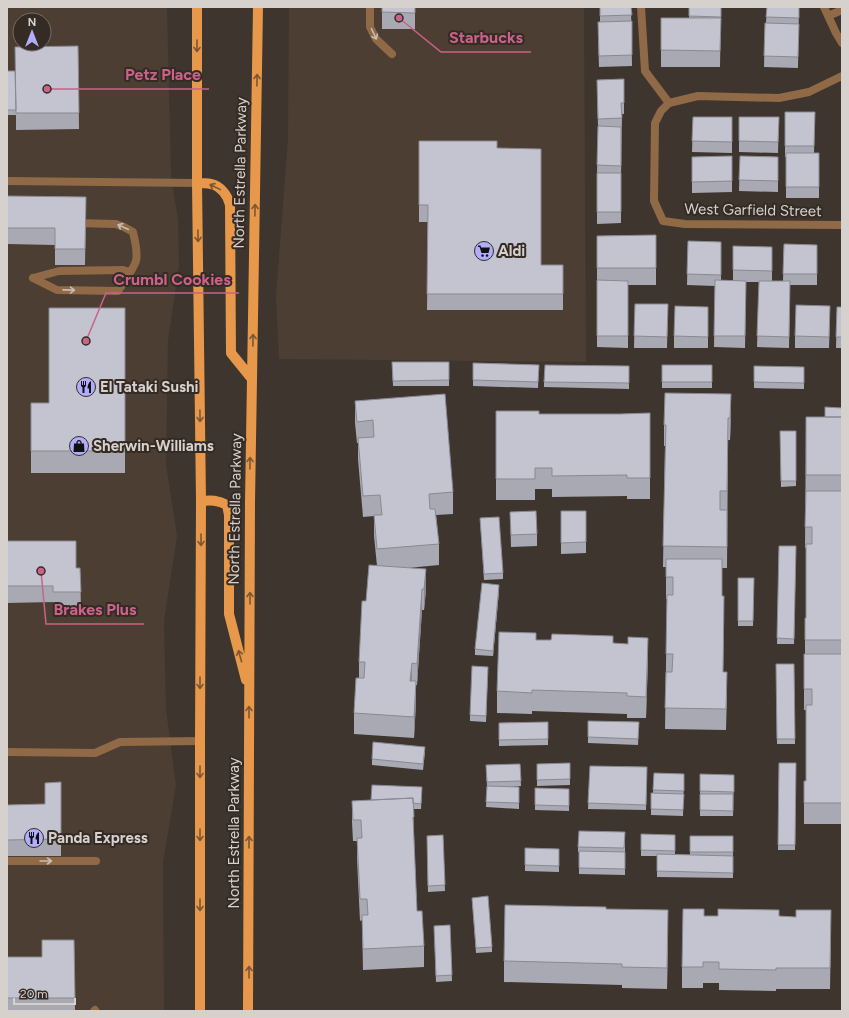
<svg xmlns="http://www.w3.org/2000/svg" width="849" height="1018" font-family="Figtree,sans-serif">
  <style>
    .built { fill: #4c3e33; fill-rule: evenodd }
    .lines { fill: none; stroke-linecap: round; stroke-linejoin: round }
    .lane { stroke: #906946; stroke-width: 8 }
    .street { stroke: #906946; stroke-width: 8 }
    .primary { stroke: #e7984a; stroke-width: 10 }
    .wall { fill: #a8a9b3 }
    .shaded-wall { fill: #888992 }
    .building { fill: #c3c4d0; stroke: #888992 }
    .oneway { stroke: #c9bcb2 }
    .oneway2 { stroke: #7c5733 }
    .labels { text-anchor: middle; stroke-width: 4; stroke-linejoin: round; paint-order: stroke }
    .street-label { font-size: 15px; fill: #d7d1cd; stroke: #342b24 }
    .poi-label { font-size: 15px; font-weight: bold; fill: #d7d1cd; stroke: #342b24; text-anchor: start }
    .leader { fill: none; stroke: #ca6289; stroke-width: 1.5 }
    .callout-dot { fill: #ca6289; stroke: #342b24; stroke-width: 1.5 }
    .callout-label { font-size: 16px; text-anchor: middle; font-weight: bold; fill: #ca6289; stroke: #342b24; stroke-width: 4; stroke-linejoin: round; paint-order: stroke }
  </style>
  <rect width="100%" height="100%" fill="#3e352e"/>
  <path class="built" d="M7 7H167L171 174 178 220 179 265 168 341 166 464 177 536 164 621 166 709 176 786 163 862 164 1011H7ZM20 20H44V44H20Z
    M289 7H584L586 362 279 359 276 296 288 139Z"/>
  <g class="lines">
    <path class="lane" d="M370 7V27L376 39 392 54
      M641 7 645 71 669 103
      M7 181 197 183
      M33 278 57 290 118 291C124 282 132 272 136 261 138 252 135 241 133 232L124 227 116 224 76 223
      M33 278 59 271 123 270 130 272
      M7 752 95 753 120 742 200 741
      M7 861H96
      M94 1011 95 1010"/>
    <path class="street" d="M824 7 836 33 842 43
      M828 16 842 10
      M842 76 809 92 779 98 698 96 669 103 661 111 655 123 654 201 663 221 685 224 842 225"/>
    <path class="primary" d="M197 7V183L201 501 200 741V1011
      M197 183C202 183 206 183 211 184 221 186 228 196 230 205L231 353 252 379
      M201 501C211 500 218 500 227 505L229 515V614L246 680
      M248 1011 250 502 252 379 258 7"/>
  </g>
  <path class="wall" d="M415 7V29H382V12Z
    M600 7H631L632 66 599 67 598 33 600 22Z
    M721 7 720 67H661V18H689V16Z
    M767 7H799L798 68 764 67 765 23H766Z
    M78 46 79 129 16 130V115H7V71H15Z
    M624 79V114H622L621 177V223L597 224V173L598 126 597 80Z
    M785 112H815L814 153H819V198H786V157H785Z
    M693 117H732V153L692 152Z
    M739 117H779L778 153 739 152Z
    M419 141 497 148 541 265H563V310H427L428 222H419Z
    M732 156V192L692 193V157Z
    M740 156 778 157V192L739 191Z
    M7 196 86 197 85 265H55V245L7 244Z
    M656 235V285H628V348L597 347V236Z
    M688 241 721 242V280L733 281V270L772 247V281H783L784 244 817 245V285H790L789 348 757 347 759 282H746L745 348 714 347 715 286 687 285Z
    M635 304H668L667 348H634Z
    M708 307V348H674V336Z
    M837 307H842V348H836Z
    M125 308V473H31V403H49Z
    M830 317 829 348H795V336Z
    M392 362H449V386H393Z
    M473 363 539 365 538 388 473 386Z
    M662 365H712V388H662Z
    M629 366V389L544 387V382Z
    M754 366 804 367V389L754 388Z
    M355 401 453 492V514L436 515 439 544V565L408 568 426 590 424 610H422L417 685H416V702L414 738 354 734V713L359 678V662L366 601 377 566 374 536V516L363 517 358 459V443H357L355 423Z
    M842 408V824H804V781H806V710H804V654H805V618H806V548H805L806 417H825Z
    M496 411 539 414H620L650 413V499H627V496L552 497V489H535V500H496Z
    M731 415 730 440H728L727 568H722V596L724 617 723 672 727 693 726 730 665 729 667 599H666V567H663L665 446H664V425Z
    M780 431 796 481V486L781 487Z
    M561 511H586V553L561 554Z
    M510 512 537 534V546L511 547Z
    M480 518 503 573V579L484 580Z
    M7 541 76 568H80L81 609H53V602L7 603Z
    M779 546H796L794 644H777Z
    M738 578H754L753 626H738Z
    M499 591 493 656 475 655V649Z
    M536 640 613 643 648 659 646 718H627V714L532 711V714L497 713V691Z
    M776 664H794L795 744H777Z
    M488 667 486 722 470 721V715Z
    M588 721 639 722 638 745 588 743Z
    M548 722V745L499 746V723Z
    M425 752 423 770 372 765V759Z
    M779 763H796L795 850H778Z
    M520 764 521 786 509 787H519V809L486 807 487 786 486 765Z
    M537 764 570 779V785L537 786Z
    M590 766 647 767 646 810 588 809Z
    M654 773 684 774 683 816 651 815V793H653Z
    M734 775 733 816H700V791Z
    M61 782V856H7V805L45 804Z
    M422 787 421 809H413L414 835 417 911 424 946V967L363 970 362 920 360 921 357 859V841H353L352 822V801L371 800Z
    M535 788 569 789V811L535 810Z
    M625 832V875L579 874V852H578V847Z
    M443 835 445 891 428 892 427 836Z
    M675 835V855H690V836H733V878L657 877V856H641V850Z
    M525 848 559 849V872L525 871Z
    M472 898 492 947V952L476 953Z
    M606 909 668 932 667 989 622 988V985L504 982V961Z
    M704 916H779L831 932 830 989H776V991L719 990V983H703V988H682V967Z
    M450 925 452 981 436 982 434 926Z
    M74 940 75 1011H7V957H42Z"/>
  <path class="shaded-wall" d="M731 394V415L730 440V418Z
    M426 569V590L424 610V589Z
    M499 585V591L493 656V651Z
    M422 589V610L417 685V664Z
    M648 638V659L646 718V697Z
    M412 663V685L410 681Z
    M416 681V702L414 738V717Z
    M668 910V932L667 989V968Z"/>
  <path class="building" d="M382 7H415V13L382 12Z
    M600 7H631L632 15 600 16Z
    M689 7H721V17L689 16Z
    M767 7H799V18L766 17Z
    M661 18H721L720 51 661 50Z
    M632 21V55L599 56 598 22Z
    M765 23 799 24 798 57 764 56Z
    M78 46 79 113H16L15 47Z
    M7 71H15L16 110H7Z
    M624 79V103H621L622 118 598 119 597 80Z
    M785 112H815L814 146H785Z
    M693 117H732V142L692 141Z
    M739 117H779L778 142 739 141Z
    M598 126 621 127V166L597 165Z
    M419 141H497V148L541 149V265H563V294H427L428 205H419Z
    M786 153H819V187H786Z
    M732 156V181L692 182V157Z
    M740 156 778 157V181L739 180Z
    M597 173H621V212H597Z
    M7 196 86 197 85 249H55V228H7Z
    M656 235V268H597V236Z
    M688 241 721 242V275L687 274Z
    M784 244 817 245V274H783Z
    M733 246 772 247V271L733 270Z
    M597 280 628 281V336H597Z
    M715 280 746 281 745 336H714Z
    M759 281H790L789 337 757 336Z
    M635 304H668L667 337 634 336Z
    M796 305 830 306 829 337 795 336Z
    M675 306 708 307V337L674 336Z
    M837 307H842V337H836Z
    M49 308H125V451H31V403H49Z
    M392 362H449V380L393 381Z
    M473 363 539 365 538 382 473 380Z
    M545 365 629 366V383L544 382Z
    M662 365H712V382H662Z
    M754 366 804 367V383L754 382Z
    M665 393 731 394 730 418H728L727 491H720V510H727V547L663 546 666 425H664Z
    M445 394 453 492 429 494 430 509H435L439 544 377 549 374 515H382L380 495 363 496 358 438 374 437 373 420 357 422 355 401Z
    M825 407 842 408V417H825Z
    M496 411H539V414H620L650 413V478H627V475L552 476V468H535V479H496Z
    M806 417H842V475H806Z
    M780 431H796V481H781Z
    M806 491H842V640H805V618H806V544H812V527H805Z
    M536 511 537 534 511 535 510 512Z
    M561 511H586V542L561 543Z
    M499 517 503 573 484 574 480 518Z
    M7 541H76V568H80L81 592H53V586H7Z
    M779 546H796L794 639 777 638Z
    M666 559H722V596H724L723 672H727L726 709 665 708 666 672H672L673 654H666L667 595H673V577H666Z
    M369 565 426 569 424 589H422L417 664 412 663 410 681H416L414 717 354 713 356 678H364L365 662H359L362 601H366Z
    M738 578H754L753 621H738Z
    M482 583 499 585 493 651 475 649Z
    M499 632 536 633V640H551L552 634 613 636V643L628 644V637L648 638 646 697 627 696V693L532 690V693L497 691Z
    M804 654H842V803H804V781H806V705H812V689H804Z
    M776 664H794L795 739H777Z
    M472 666 488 667 486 716 470 715Z
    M588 721 639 722 638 739 588 737Z
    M548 722V739L499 740V723Z
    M373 742 425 747 423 764 372 759Z
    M570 763V779L537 780V764Z
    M779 763H796L795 845H778Z
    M520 764 521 781 487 782 486 765Z
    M590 766 647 767 646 805 588 803Z
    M654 773 684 774V791L653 790Z
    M700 774 734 775V792L700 791Z
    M61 782V839L7 840V805L45 804V783Z
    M372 785 422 787 421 804 413 803V798L371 800Z
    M487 786 519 787V803L486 802Z
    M535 788 569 789V806L535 805Z
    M651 793 684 794 683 810 651 809Z
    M700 794H733V811L700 810Z
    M413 798 414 817H413L417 911H422L424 946 363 949 362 915H368L367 899H360L357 838H362L361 820H353L352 801Z
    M579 831 625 832 624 848 578 847Z
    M641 834 675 835V851L641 850Z
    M443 835 445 885 428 886 427 836Z
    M690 836H733V852H690Z
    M525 848 559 849V866L525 865Z
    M579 851 625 852V869L579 868Z
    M657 854 733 856V873L657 871Z
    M488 896 492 947 476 948 472 898Z
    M505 905 606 907V909L668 910 667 968 622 967V964L504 961Z
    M683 909H704V916H718V909L779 910V916L796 917V910H831L830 968H776V970L719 969V962H703V967H682Z
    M450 925 452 975 436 976 434 926Z
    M42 940H74L75 998H7V957H42Z"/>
  <defs><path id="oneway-shaft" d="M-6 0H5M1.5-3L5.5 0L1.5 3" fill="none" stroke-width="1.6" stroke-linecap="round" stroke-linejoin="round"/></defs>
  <g class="oneway">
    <use href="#oneway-shaft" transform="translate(374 34) rotate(64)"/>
    <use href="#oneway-shaft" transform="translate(123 227) rotate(-155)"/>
    <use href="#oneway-shaft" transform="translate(69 290) rotate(1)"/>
    <use href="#oneway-shaft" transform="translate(46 861)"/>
  </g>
  <g class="oneway2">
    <use href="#oneway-shaft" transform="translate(197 46) rotate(90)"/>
    <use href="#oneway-shaft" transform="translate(257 80) rotate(-89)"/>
    <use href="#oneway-shaft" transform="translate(215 187) rotate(-154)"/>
    <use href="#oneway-shaft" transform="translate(255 210) rotate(-89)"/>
    <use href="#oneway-shaft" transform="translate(198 236) rotate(89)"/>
    <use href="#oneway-shaft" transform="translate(253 340) rotate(-89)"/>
    <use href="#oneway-shaft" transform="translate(200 416) rotate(89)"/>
    <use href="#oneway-shaft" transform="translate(250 463) rotate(-89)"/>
    <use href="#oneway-shaft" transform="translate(201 540) rotate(90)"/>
    <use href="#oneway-shaft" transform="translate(250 598) rotate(-90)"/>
    <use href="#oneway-shaft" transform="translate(240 656) rotate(-105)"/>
    <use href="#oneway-shaft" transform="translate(200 683) rotate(90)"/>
    <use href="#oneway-shaft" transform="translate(249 712) rotate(-90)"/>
    <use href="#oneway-shaft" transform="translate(200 772) rotate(90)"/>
    <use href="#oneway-shaft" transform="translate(200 835) rotate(90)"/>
    <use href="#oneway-shaft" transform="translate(249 842) rotate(-90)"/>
    <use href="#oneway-shaft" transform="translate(200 905) rotate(90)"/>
    <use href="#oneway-shaft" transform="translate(249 972) rotate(-90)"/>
  </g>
  <defs>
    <g id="supermarket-disc" transform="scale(1)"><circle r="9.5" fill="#b0aefa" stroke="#342b24"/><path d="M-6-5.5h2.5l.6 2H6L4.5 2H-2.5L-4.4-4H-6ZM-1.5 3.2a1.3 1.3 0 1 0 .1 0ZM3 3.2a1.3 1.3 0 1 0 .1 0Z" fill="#111"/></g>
    <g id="restaurant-disc" transform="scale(1)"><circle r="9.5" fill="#b0aefa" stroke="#342b24"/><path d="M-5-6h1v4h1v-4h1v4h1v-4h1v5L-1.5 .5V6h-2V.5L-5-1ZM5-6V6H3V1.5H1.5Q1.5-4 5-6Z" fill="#111"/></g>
    <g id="shop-disc" transform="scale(1)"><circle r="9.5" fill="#b0aefa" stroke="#342b24"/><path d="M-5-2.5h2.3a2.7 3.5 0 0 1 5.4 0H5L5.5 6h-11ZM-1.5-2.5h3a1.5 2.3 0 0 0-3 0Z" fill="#111"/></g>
  </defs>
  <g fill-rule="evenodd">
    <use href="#supermarket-disc" x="484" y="251"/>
    <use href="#restaurant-disc" x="86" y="387"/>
    <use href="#shop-disc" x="79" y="446"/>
    <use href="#restaurant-disc" x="34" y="838"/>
  </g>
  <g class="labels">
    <g class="street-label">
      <text transform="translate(240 173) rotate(-89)" y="5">North Estrella Parkway</text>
      <text transform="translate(753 210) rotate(1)" y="5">West Garfield Street</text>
      <text transform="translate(235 509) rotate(-89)" y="5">North Estrella Parkway</text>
      <text transform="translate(234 833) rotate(-90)" y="5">North Estrella Parkway</text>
    </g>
    <g class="poi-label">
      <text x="498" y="256">Aldi</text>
      <text x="100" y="392">El Tataki Sushi</text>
      <text x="93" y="451">Sherwin-Williams</text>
      <text x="48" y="843">Panda Express</text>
    </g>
  </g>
  <path class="leader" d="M399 18L441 52H531M47 89L117 89H209M86 341L106 293H239M41 571L46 624H144"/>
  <g class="callout-dot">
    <circle cx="399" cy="18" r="4"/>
    <circle cx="47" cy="89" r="4"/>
    <circle cx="86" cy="341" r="4"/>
    <circle cx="41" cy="571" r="4"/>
  </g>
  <g class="callout-label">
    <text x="486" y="43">Starbucks</text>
    <text x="163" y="80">Petz Place</text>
    <text x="172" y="285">Crumbl Cookies</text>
    <text x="95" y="615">Brakes Plus</text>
  </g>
  <rect width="849" height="1018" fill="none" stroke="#d7d1cd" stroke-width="16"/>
  <g transform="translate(32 32)"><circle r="19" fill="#342b24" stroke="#756d68"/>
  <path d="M0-3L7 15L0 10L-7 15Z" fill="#b0aefa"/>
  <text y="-6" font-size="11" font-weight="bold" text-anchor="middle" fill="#d7d1cd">N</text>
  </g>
  <path d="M14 998v6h61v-6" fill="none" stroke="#d7d1cd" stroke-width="2"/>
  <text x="20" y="998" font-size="12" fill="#d7d1cd" stroke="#342b24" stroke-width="3" paint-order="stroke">20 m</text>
</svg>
